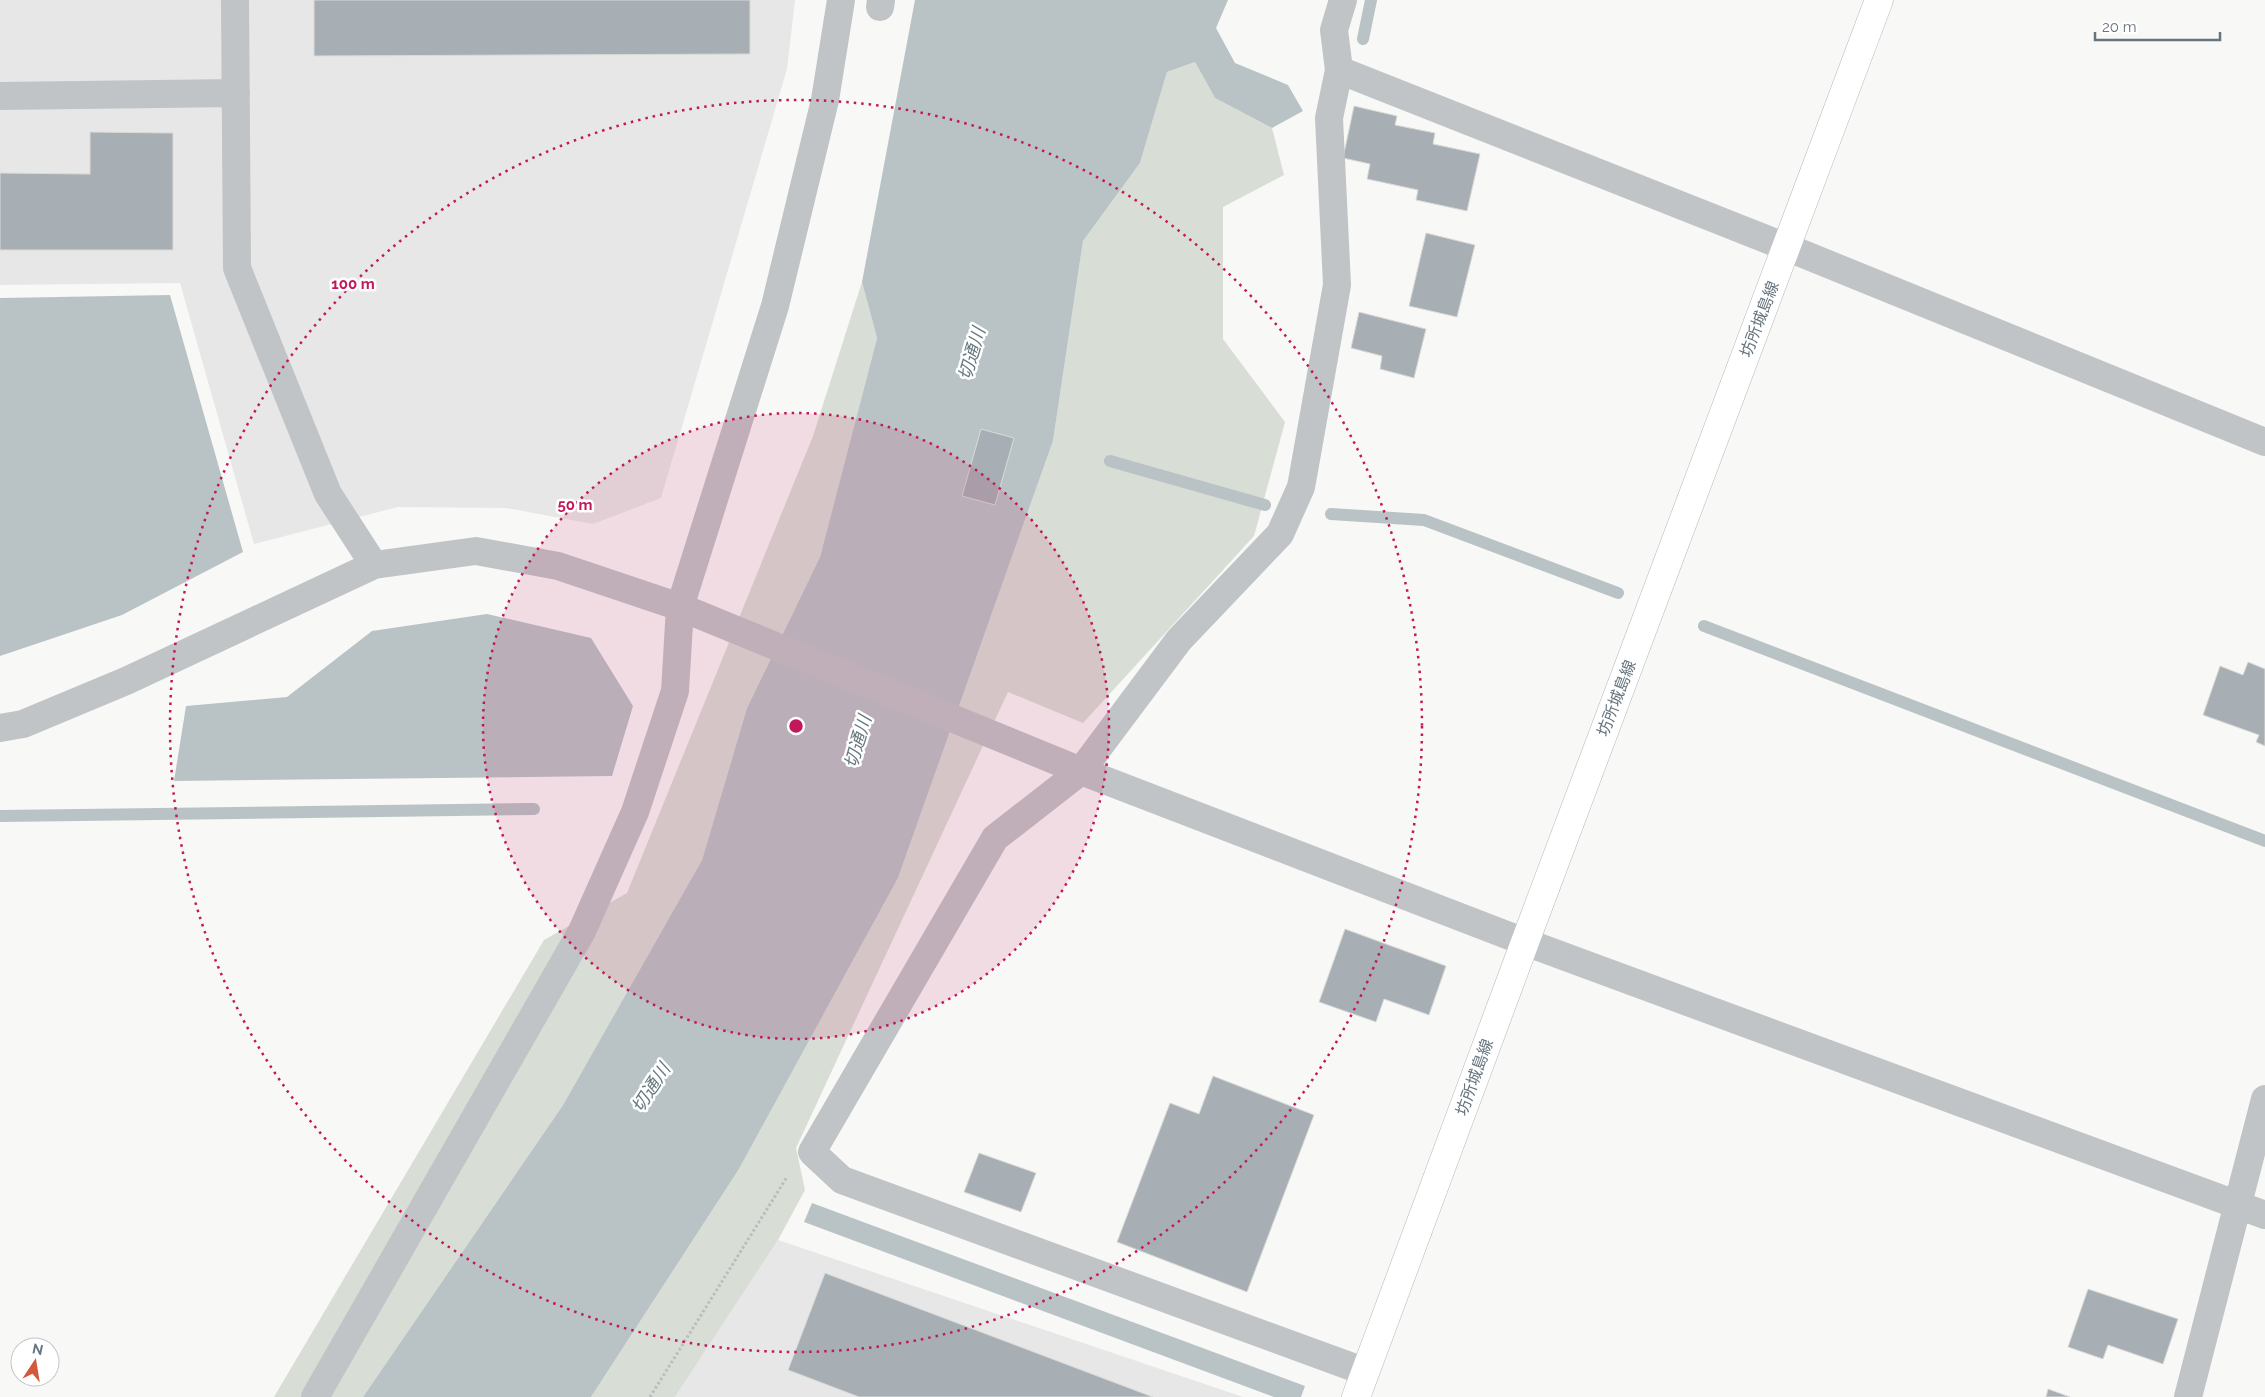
<svg xmlns="http://www.w3.org/2000/svg" width="2265" height="1397" font-family="Raleway,'Noto Sans JP',sans-serif">
  <style>
    .built { fill: #e6e7e6 }
    .green { fill: #d8ddd5 }
    .water { fill: #b9c3c6 }
    .lines { fill: none; stroke-linecap: round; stroke-linejoin: round }
    .stream { stroke: #b9c3c6; stroke-width: 12 }
    .building { fill: #a8afb4; stroke: #dadad8 }
    .major-casing { stroke: #b4b8bb; stroke-width: 29 }
    .path { stroke: #babdbf; stroke-width: 3; stroke-dasharray: 2.5 2.5; stroke-linecap: butt }
    .minor { stroke: #c0c4c7; stroke-width: 28 }
    .major { stroke: #fff; stroke-width: 28 }
    .ring { fill: none; stroke: #c2185b; stroke-width: 2.5; stroke-dasharray: 2.5 5 }
    .labels { text-anchor: middle; stroke-width: 5; stroke-linejoin: round; paint-order: stroke }
    .street-label { font-size: 16px; fill: #66747e; stroke: #fff }
    .water-label { font-size: 18px; font-style: italic; fill: #66797f; stroke: #fff }
    .centre { fill: #c2185b; stroke: #fff; stroke-width: 2.5 }
    .ring-label { font-size: 15px; text-anchor: middle; font-weight: bold; fill: #c2185b; stroke: #fff; stroke-width: 5; stroke-linejoin: round; paint-order: stroke }
  </style>
  <rect width="100%" height="100%" fill="#f8f8f6"/>
  <path class="built" d="M0 0H795L787 69 661 498 593 524 506 508 398 507 254 544 180 283 0 285Z
    M778 1240 1243 1397H675Z"/>
  <path class="green" d="M1195 62 1215 98 1272 128 1284 175 1223 207V339L1285 422 1254 536 1083 723 1008 692 796 1148 805 1190 778 1240 675 1397H591L739 1169 898 878 1053 441 1083 241 1140 163 1167 72Z
    M862 282 877 338 820 557 747 708 702 860 563 1105 363 1397H274L544 940 627 893 813 436Z"/>
  <path class="water" d="M915 0H1228L1216 28 1235 63 1288 85 1303 111 1272 128 1215 98 1195 62 1167 72 1140 163 1083 241 1053 441 898 878 739 1169 591 1397H363L563 1105 702 860 747 708 820 557 877 338 862 282Z
    M170 295 243 552 122 615 0 656V298Z
    M487 614 591 638 633 706 612 776 174 781 186 706 287 697 372 631Z
    M812 1203 1305 1386 1301 1397H1274L804 1222Z"/>
  <g class="lines">
    <path class="stream" d="M1363 39 1371 0
      M1110 461 1265 505
      M1331 514 1424 520 1618 593
      M1704 626 2265 841
      M0 816 534 809"/>
  </g>
  <path class="building" d="M314 0H750V54L314 56Z
    M1354 106 1397 116 1395 125 1435 133 1433 144 1480 154 1467 211 1416 200 1418 190 1367 179 1370 164 1343 158Z
    M90 132 173 133V250H0V173L90 174Z
    M1426 233 1475 245 1457 317 1409 306Z
    M1359 312 1426 329 1414 378 1380 369 1382 356 1351 348Z
    M981 429 1014 438 995 505 962 496Z
    M2248 662 2265 669V746L2256 742 2259 735 2203 715 2220 666 2243 675Z
    M1345 929 1446 966 1429 1015 1384 999 1376 1022 1319 1002Z
    M1213 1076 1314 1115 1247 1292 1117 1242 1170 1103 1199 1114Z
    M979 1153 1036 1173 1021 1212 964 1192Z
    M825 1273 1153 1397H859L788 1370Z
    M2088 1289 2178 1319 2163 1364 2108 1345 2103 1359 2068 1347Z
    M2048 1389 2070 1397H2046Z"/>
  <g class="lines">
    <g class="major-casing">
      <path id="major" d="M1356 1397 1525 942 1879 0"/>
    </g>
    <path class="path" d="M650 1397 787 1177"/>
    <path class="minor" d="M235 0 237 268 328 494 374 565
      M1343 0 1334 30 1339 70 1786 247 2265 442
      M880 7 881 0
      M1339 70 1329 118 1337 285 1301 487 1280 534 1179 640 1081 771 995 838 812 1152 842 1180 1366 1372
      M0 96 236 93
      M0 728 23 724 126 681 374 565 476 551 558 566 680 607 1081 771 1525 942 2265 1215
      M315 1397 582 931 635 812 675 691 680 607 775 306 825 100 841 0
      M2188 1397 2265 1099"/>
    <use href="#major" class="major"/>
  </g>
  <circle cx="796" cy="726" r="313" fill="#c2185b" fill-opacity=".12"/>
  <g class="ring">
    <circle cx="796" cy="726" r="313"/>
    <circle cx="796" cy="726" r="626"/>
  </g>
  <g class="labels">
    <g class="street-label">
      <text transform="translate(1759 319) rotate(-69)" y="6">坊所城島線</text>
      <text transform="translate(1616 698) rotate(-69)" y="6">坊所城島線</text>
      <text transform="translate(1474 1077) rotate(-70)" y="6">坊所城島線</text>
    </g>
    <g class="water-label">
      <text transform="translate(972 354) rotate(-74)" y="6">切通川</text>
      <text transform="translate(858 742) rotate(-74)" y="6">切通川</text>
      <text transform="translate(651 1088) rotate(-57)" y="6">切通川</text>
    </g>
  </g>
  <circle cx="796" cy="726" r="8" class="centre"/>
  <g class="ring-label">
    <text x="353" y="289">100 m</text>
    <text x="575" y="510">50 m</text>
  </g>
  <g transform="translate(35 1362) rotate(12)"><circle r="24" fill="#ffffff" stroke="#c2c7cb"/>
  <path d="M0-4L9 19L0 12L-9 19Z" fill="#d3593b"/>
  <text y="-8" font-size="14" font-weight="bold" text-anchor="middle" fill="#66747e">N</text>
  </g>
  <path d="M2095 32v8h125v-8" fill="none" stroke="#66747e" stroke-width="2.5"/>
  <text x="2102" y="32" font-size="15" fill="#66747e" stroke="#ffffff" stroke-width="4" paint-order="stroke">20 m</text>
</svg>
